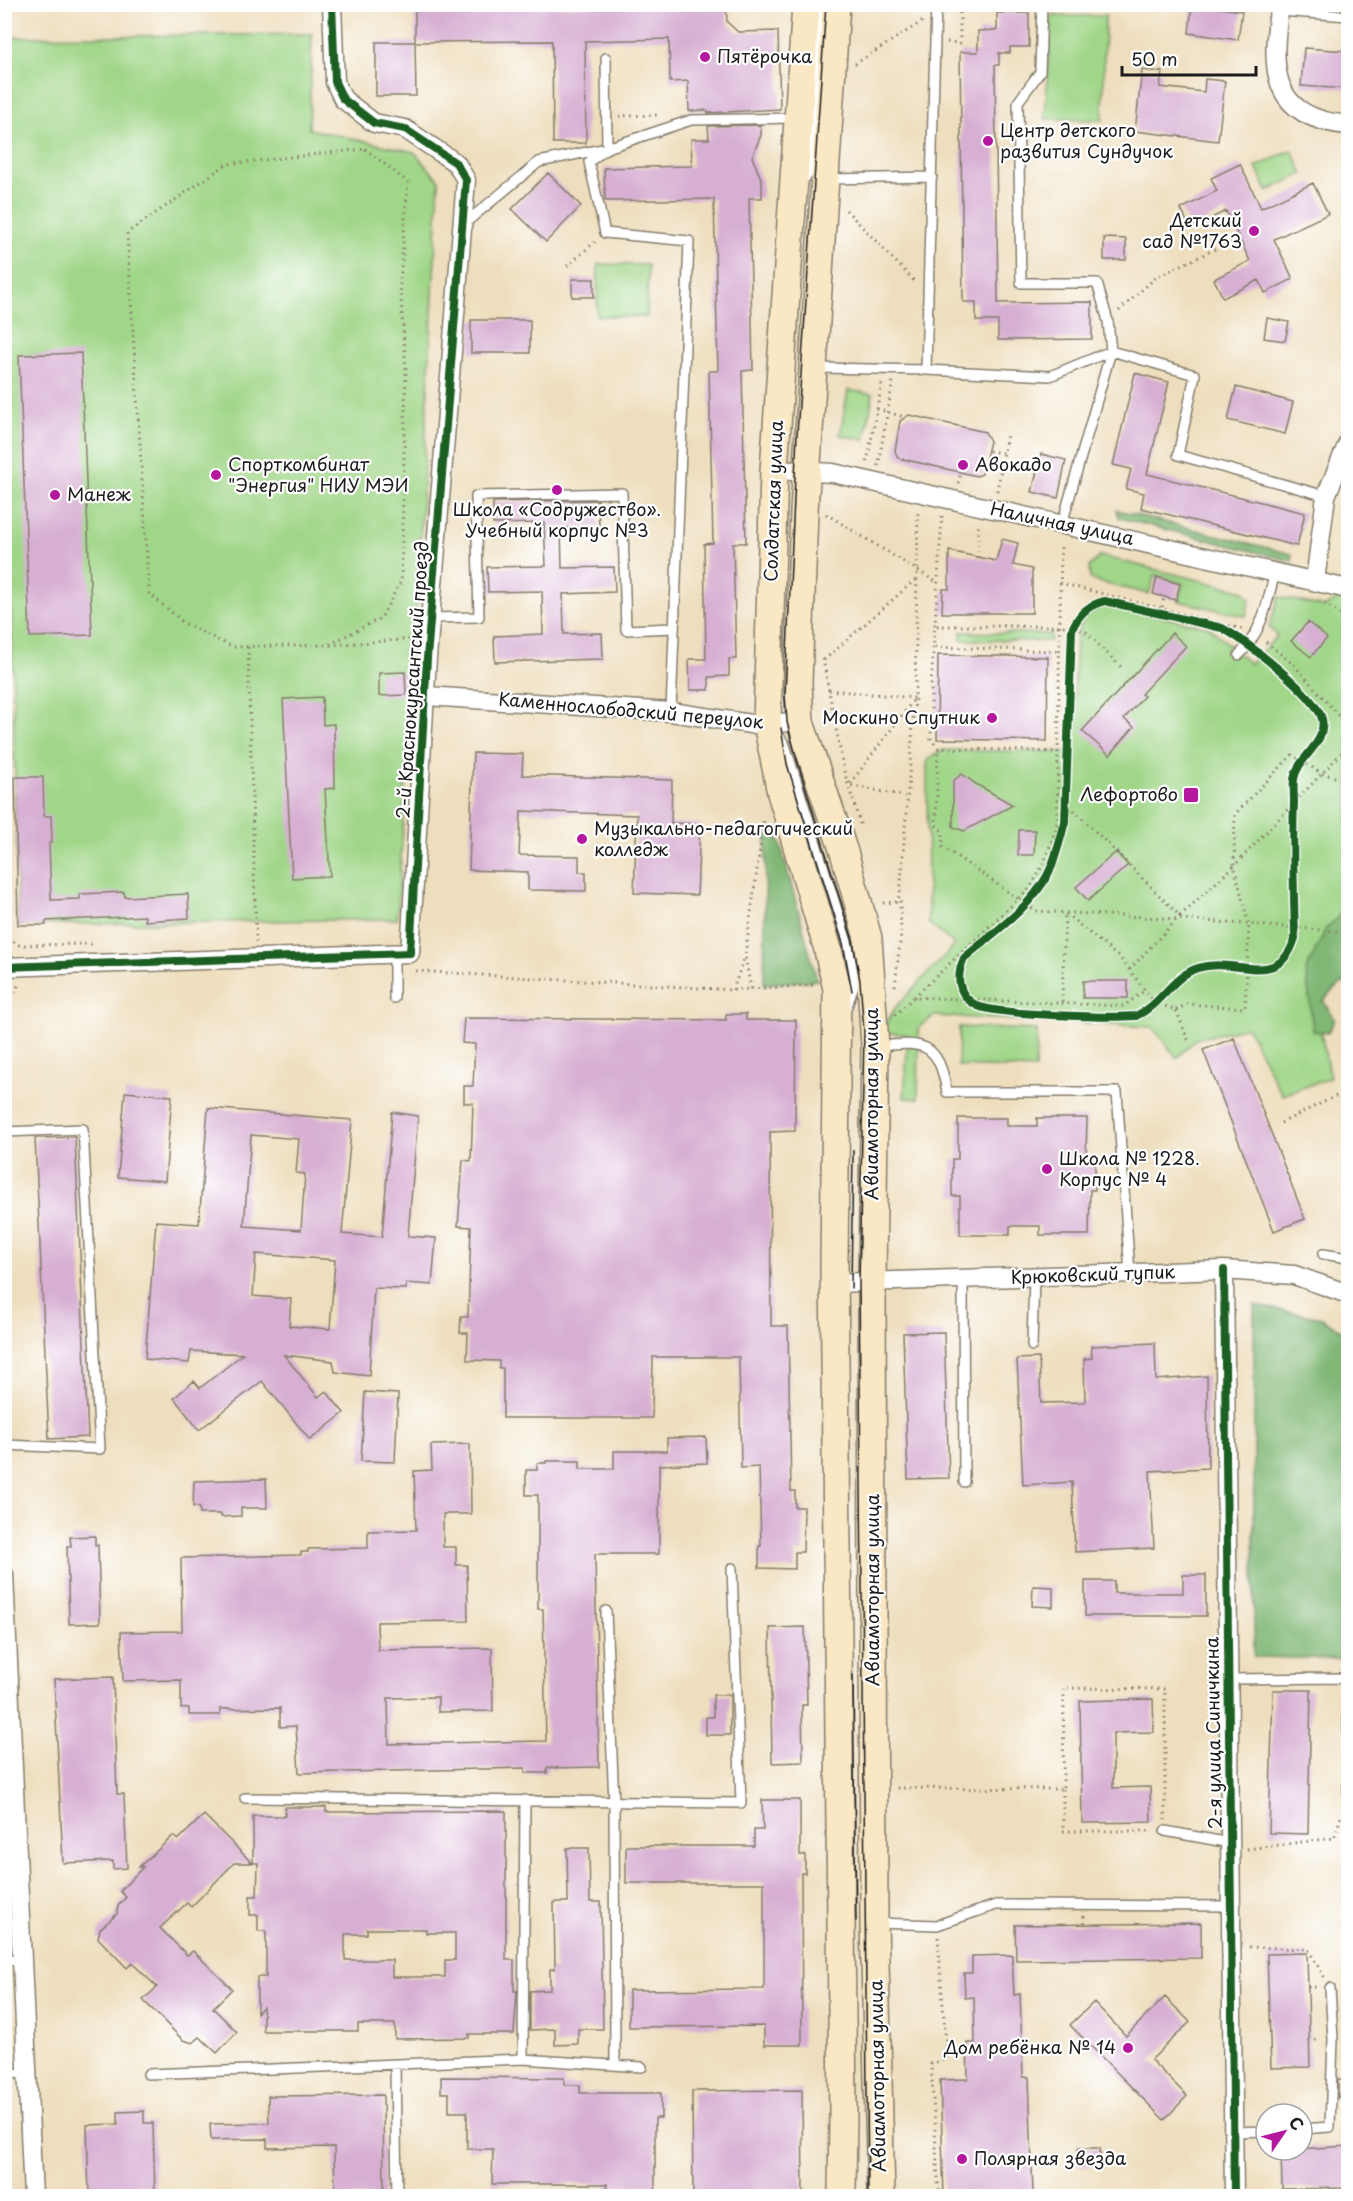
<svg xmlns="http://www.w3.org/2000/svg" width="1353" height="2201" font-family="'Playpen Sans',sans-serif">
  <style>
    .green { fill: #a0d688; stroke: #5e7952; stroke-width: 1.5 }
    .forest { fill: #80b774; stroke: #4e6a48; stroke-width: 1.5 }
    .building { fill: #d7afd3; fill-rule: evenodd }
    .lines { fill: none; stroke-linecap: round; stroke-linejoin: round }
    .lane-casing { stroke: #857d6c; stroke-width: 12 }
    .street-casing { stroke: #857d6c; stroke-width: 21 }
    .secondary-casing { stroke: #857d6c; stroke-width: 30 }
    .path { stroke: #857d6c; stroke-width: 3; stroke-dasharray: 1.5 4.5; stroke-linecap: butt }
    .lane { stroke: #fff; stroke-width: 9 }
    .street { stroke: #fff; stroke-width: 18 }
    .secondary { stroke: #fae7c3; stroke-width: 27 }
    .tram { stroke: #1c1c1c; stroke-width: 1.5 }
    .cycleway-casing { stroke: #fff; stroke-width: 11 }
    .cycleway { stroke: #1b5e20; stroke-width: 8 }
    .poi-dot { fill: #b5179e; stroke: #fff; stroke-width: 2 }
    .labels { text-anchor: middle; stroke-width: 4.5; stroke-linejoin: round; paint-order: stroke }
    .poi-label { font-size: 18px; fill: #1c1c1c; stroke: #fff; text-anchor: start }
    .street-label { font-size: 18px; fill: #1c1c1c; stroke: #fff }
  </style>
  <rect width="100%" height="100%" fill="#fff"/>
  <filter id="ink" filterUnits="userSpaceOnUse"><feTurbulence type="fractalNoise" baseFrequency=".0167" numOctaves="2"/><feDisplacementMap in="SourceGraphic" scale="12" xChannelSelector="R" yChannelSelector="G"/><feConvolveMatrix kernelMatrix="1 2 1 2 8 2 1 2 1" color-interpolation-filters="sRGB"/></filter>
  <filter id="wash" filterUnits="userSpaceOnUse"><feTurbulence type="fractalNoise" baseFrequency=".008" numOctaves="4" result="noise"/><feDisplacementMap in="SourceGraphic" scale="24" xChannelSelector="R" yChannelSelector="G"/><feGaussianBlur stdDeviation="1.35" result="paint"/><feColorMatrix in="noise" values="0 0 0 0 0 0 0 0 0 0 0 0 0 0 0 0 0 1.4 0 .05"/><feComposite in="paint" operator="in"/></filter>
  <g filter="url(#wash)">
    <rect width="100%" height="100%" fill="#eedebd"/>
    <path class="green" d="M1051 16H1105L1103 120 1045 119Z
      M312 34 309 129 414 152 439 180 414 658 397 919 18 925 5 310 4 37Z
      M1292 150 1303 174 1267 191 1256 167Z
      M598 264 648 265 647 317 597 316Z
      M848 390 873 394 865 440 840 435Z
      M1100 556 1244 591 1250 599 1246 616 1178 601 1183 583 1155 575 1149 594 1095 581 1090 578 1089 567Z
      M1279 597 1325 607 1340 597 1348 599V899L1342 905 1314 997 1330 1078 1282 1095 1247 1027 1196 1039 1177 1058 1152 1027 934 1016 919 1027 918 1099 904 1098 908 1035 881 1032 895 1008 955 945 928 923 927 760 943 750 1073 752 1076 637 1083 618 1103 604 1209 627 1250 664 1277 636 1269 627Z
      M961 632 1051 634V641L961 640Z
      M959 1027 1037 1030 1035 1069 958 1066Z"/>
    <path class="forest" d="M1117 510 1292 554V561L1119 518Z
      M766 832H777L817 980 764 984Z
      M1348 910V981L1341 984 1323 1001 1335 1019 1328 1033 1313 1031 1306 970 1327 927Z
      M1254 1305 1322 1318 1348 1335V1659L1254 1657Z"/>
    <g id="blocks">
      <path class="building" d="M699 4H726L727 22 738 32 778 31 780 109 708 113 707 110 689 111 688 81 670 82 669 39 585 41 586 143H553L552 41 415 42V9Z
        M1192 4 1242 11 1238 40 1189 33Z
        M997 13H1029V47H1010V53H999V65H995L998 303 1092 302V339L998 340V321H976V302H963L960 52H978V31L997 30Z
        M376 42H415L416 96H376Z
        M1304 48 1348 51V89L1301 86Z
        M1142 70 1162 72 1160 87 1204 92 1205 79 1225 81 1218 141 1135 131Z
        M761 125V135L752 157 762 181V198H749L753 370 742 371 746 543H733L736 659H729V676L709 677V690H690L689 659H706L704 544 713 543 709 371H718L714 199 605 201 604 168 692 166 691 139H709L708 126Z
        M1240 164 1261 208 1313 183 1328 214 1274 239 1293 279 1265 293 1259 280 1223 298 1214 279 1250 261 1226 211 1190 228 1181 209 1217 191 1211 178Z
        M548 173 581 206 546 242 512 209Z
        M1104 238 1126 239V260H1104Z
        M572 279H594V297H572Z
        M1267 318 1289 322 1285 341 1264 338Z
        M471 320H530V353H471Z
        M81 353 92 635 30 637 19 355Z
        M1135 373 1169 382 1147 474 1305 513 1297 546 1141 508 1144 493 1126 489 1131 469 1113 465Z
        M1236 387 1293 402 1285 434 1228 420Z
        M909 415 985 432 990 441 982 474 977 476 898 458 895 451 900 421Z
        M1041 454 1066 460 1058 498 1032 492Z
        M598 500 599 527 561 528 562 568 614 567 615 592 563 594 564 634 602 633 603 659 495 662 494 636 543 634 542 591 488 592 487 567 546 566 544 523 493 524V502Z
        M1002 539 1018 543 1013 565 1032 569V613H942L943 589H949V551L996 561Z
        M1157 577 1180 584 1176 600 1153 594Z
        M1308 622 1327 638 1311 657 1291 641Z
        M1172 633 1186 646 1141 694 1144 696 1124 719 1134 727 1110 755 1082 731Z
        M938 655 1048 657 1047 741 937 739Z
        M405 672 406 695 379 696V673Z
        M322 697 323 725 334 724 335 788 325 789 330 876 292 878 283 699Z
        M473 753 523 754 522 775 672 780 671 823 700 824 697 895 634 893 637 815 521 811 519 855 579 856V872H586V891L528 890V872L469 870Z
        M962 774 976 784 1013 805 964 831 953 827V781Z
        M15 777H43L44 816H51L52 843H49L51 900 80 899V894L124 892 125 897 188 894 189 918 145 921V916L46 921V925H18Z
        M1019 830H1035L1034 855H1018Z
        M1116 852 1128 865 1088 901 1076 887Z
        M1083 981H1128V998H1083Z
        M726 1014H746V1020H796L795 1131 770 1132 771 1326H788L791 1491H795V1507H804L803 1552H795V1569L759 1568V1546H761L759 1467 741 1468 739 1357H653L652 1418H503V1368H499V1361L467 1360 468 1333H460L461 1317H468L471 1227 458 1226 463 1160 471 1161 473 1103H464V1086H473L475 1044 462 1043 464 1018 726 1020Z
        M1234 1038 1305 1219 1274 1231 1203 1050Z
        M125 1092 172 1096 165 1181 118 1177Z
        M208 1108 352 1120 342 1234 382 1237 392 1112 418 1116 408 1236 436 1238 432 1285 406 1283V1289L374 1288 369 1376 335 1372 333 1361 284 1355 318 1397 326 1391 344 1413 310 1440 262 1381 199 1430 174 1398 194 1381 200 1388 243 1354 191 1351 189 1363 145 1359 156 1221 199 1224ZM251 1135 299 1139 296 1173 305 1174 301 1230 244 1226ZM256 1254 335 1260 330 1329 289 1326 291 1299 253 1296Z
        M958 1118H1007V1126H1037V1118H1087L1086 1157H1095V1190H1090L1089 1235H1040V1226H1010V1235H960V1196H952V1159H958Z
        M75 1137 88 1437 49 1439 35 1138Z
        M944 1332 949 1478 908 1479 903 1333Z
        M1155 1343 1156 1380 1207 1376 1208 1468 1150 1471 1154 1548 1075 1552 1072 1482 1023 1485 1017 1359 1039 1358 1041 1403 1085 1402 1084 1359 1092 1358 1091 1346Z
        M365 1392 398 1394 395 1462 361 1461Z
        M706 1437 707 1463 659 1465V1554H595L599 1767 547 1768V1773H525V1768L299 1773 296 1726 280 1727V1708L220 1709V1715H189V1708L181 1709V1680L123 1681 121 1632 182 1631 181 1558 301 1555V1552H308V1549L368 1548V1531L416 1530 414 1471 432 1470 431 1445 470 1444 471 1514H443V1547H456V1565H467L468 1621 377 1622 378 1650 492 1648 493 1711 438 1712V1697L388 1698 389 1744 546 1741 543 1609H538V1495H526V1470H537V1463H546V1461H580V1469H614V1451H667V1438Z
        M266 1479 267 1508H241V1516L221 1517V1514H200L199 1507H193L194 1481Z
        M95 1536V1545H98L100 1623 69 1624 67 1546H71L70 1537Z
        M1183 1575H1206V1616H1085V1581H1114V1593H1183Z
        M1033 1586 1053 1587V1607L1032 1606Z
        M805 1627 807 1705H802L803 1762 772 1763 770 1628Z
        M113 1677 117 1794H124L127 1868 113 1869V1861L63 1863 54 1679Z
        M1273 1690H1311L1308 1834 1269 1833Z
        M713 1695H730V1735H706V1717H713Z
        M1153 1699 1154 1732 1113 1733V1788L1150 1787 1151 1822 1082 1823 1080 1701Z
        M762 1800H800V1855H805V1873H801L802 2045H764V2026L629 2027V1990L764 1989V1883H626V1846H754V1830H763Z
        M285 1807H326V1812L506 1811V1960H514V1991H517L514 2034H469V2038L395 2039V2024H358V2031H263V2007L257 2013V1977H266V1931H258V1915H250V1896H257L258 1863H253V1816H285ZM367 1929H426V1933H455V1960H445V1977H392V1960H345V1934H367Z
        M204 1815 252 1863H234L191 1907 187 1903 160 1928 187 1955 193 1951 232 1989 213 2008 237 2032 217 2053 200 2037 193 2043 183 2040 143 2000 157 1987 132 1963 127 1968 98 1938 100 1929 117 1914 118 1906 126 1897 120 1891 143 1867H139L173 1836 178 1840Z
        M567 1848H589L590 1902H601L603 2029H578V2044L555 2045V2029L530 2030V1991L550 1990V1969H555L554 1902H568Z
        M1201 1923V1958L1016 1960 1015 1925Z
        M1307 1953 1310 2067 1271 2068 1267 1954Z
        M1012 1955 1014 1995 1020 1994 1023 2077H1029L1033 2194 944 2196 940 2080 968 2079 967 2043H975L974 1997 965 1998 964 1973H972V1956Z
        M1165 1997 1190 2022 1151 2060 1187 2096 1164 2120 1070 2025 1094 2002 1126 2036Z
        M441 2077 564 2078V2085H580V2093H661V2118H655V2196H607V2184H492L493 2149H467V2112H449V2093H441Z
        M1338 2079H1348V2097L1338 2098Z
        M802 2090 803 2196H693L692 2091Z
        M383 2095 384 2196H335L334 2147 267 2148V2139L211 2140 210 2124 269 2123 268 2096Z
        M144 2111V2123H153L155 2196H89L87 2125 118 2124V2112Z
        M1348 2146V2188L1282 2189 1281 2150Z
        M1078 2148H1100L1101 2165 1079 2166Z"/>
    </g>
  </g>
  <g filter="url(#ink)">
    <use href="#blocks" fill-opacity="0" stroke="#857d6c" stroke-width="1.5"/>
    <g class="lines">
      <g class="lane-casing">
        <path id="lane" d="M1042 4 1040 72 1018 102 1021 283H1097L1108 321 1111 351 1062 524
          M1279 11 1348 16
          M606 58 607 148 589 162 605 233 689 241 671 712
          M827 179 932 177
          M802 182 811 170 821 4
          M464 224 539 162 607 148 691 120 797 118
          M817 368 926 370 1050 376 1111 351 1195 375 1178 455 1326 496
          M926 370 936 4
          M430 618 479 617 476 496 622 493 626 630 674 628
          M1239 655C1263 631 1267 603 1275 572
          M779 736 785 745 847 942 855 982 847 1006
          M394 998V954
          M877 1046C923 1042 938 1040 947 1092H1117L1130 1273
          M4 1132 83 1129 100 1449 4 1445
          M1323 1254 1348 1258
          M963 1279 964 1482
          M1032 1346 1034 1277
          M606 1611 614 1803 615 2064
          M1348 1678V1795
          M1229 1679 1348 1678
          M245 1798 741 1803 732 1568
          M1165 1831 1230 1843
          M876 1923 937 1925 996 1905 1231 1906
          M4 1960 23 1959
          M523 2059 525 1800
          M395 2065 397 2196
          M4 2074 27 2073
          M148 2074 523 2059 642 2067
          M1302 2129 1330 2127 1333 2039 1330 1988
          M1233 2132 1266 2131"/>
      </g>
      <g class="street-casing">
        <path id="street" d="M1280 4C1270 69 1270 118 1348 125
          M774 470 833 473 1348 589
          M1315 581 1326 496 1348 443
          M427 696 671 712 751 724 800 722
          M4 967 410 953 427 658 466 180 456 163 405 129 374 123 343 99 335 82 332 4
          M1224 1270 1234 2196
          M834 1283 1224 1270 1294 1275 1348 1294
          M4 1575 33 2196"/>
      </g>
      <g class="secondary-casing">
        <path id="secondary" d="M806 4 774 470 767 723 781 793 827 946 837 989 834 1265 843 2111 842 2196
          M836 4 804 511 798 683 800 722 844 852 868 938 871 983 875 1046 872 1282 874 1923 881 2196"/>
      </g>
      <path class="path" d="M947 42 960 43V4
        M855 64 923 21
        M1343 108 1345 89
        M619 116 660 115
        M365 149 408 182 400 283 406 371 401 581 381 618 328 645 232 647 184 623 149 593 127 233 227 164Z
        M846 210 916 283
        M567 266 595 242
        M1119 311 1156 277 1239 238
        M877 409 904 417
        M989 451 1003 453
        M867 462 882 383
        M878 466 893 381
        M958 483 961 473
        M997 491 1007 435
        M826 514 938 583
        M942 516 931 685V739L938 748 936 825 943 832V847L1036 911 1179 919 1348 932
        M978 558V524
        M1060 583 1242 629
        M1325 603 1348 621
        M1162 607 1164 597
        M937 626H1073L1086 632 1121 667
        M1266 642 1295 666 1348 726
        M330 645 413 639
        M248 647 256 942
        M935 647 1059 651
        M823 659 844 771 861 827
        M824 660 915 580
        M829 690 915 698 849 785 905 796
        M938 748 1057 752
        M1057 793 1180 916 1129 970
        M883 903 896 902 900 895 915 698 918 510
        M1180 916 1234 866 1348 746
        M4 934 18 945 93 944
        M416 971 733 990 813 985
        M895 986 901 934 900 897
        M751 989 745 956 764 819
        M733 990 744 958
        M16 993 18 985
        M914 997 1028 890C1043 869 1050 848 1057 823L1061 543
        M1062 1002 1065 913 1120 958 1155 1003 1176 1010 1189 1042
        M1176 1010 1187 1004 1245 1008 1249 925 1234 866 1235 814 1292 755 1321 773 1348 781
        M895 1015 914 997 1124 1006 1144 991
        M1281 1123 1348 1090
        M897 1788 1063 1789 1064 1688 1165 1689V1820
        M1063 1789V1831H1152
        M1247 1849 1334 1838 1344 1808
        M1084 1916V1924
        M938 1937 947 2059 931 2064 939 2196
        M1249 1947 1308 1949 1325 1978
        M1308 1987H1317
        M1309 2040H1319
        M947 2055 967 2054
        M1321 2196 1322 2188"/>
      <use href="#lane" class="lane"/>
      <use href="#street" class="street"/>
      <use href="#secondary" class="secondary"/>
      <path class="tram" d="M826 4 797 434 785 695 787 722 797 760 853 941 860 981 864 1032 859 1282 868 2196
        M781 728 787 764 843 943 852 991
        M851 1288 853 1150
        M853 1675 856 1921"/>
      <g class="cycleway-casing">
        <path id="cycleway" d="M1105 601 1222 628C1245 640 1316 695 1322 719 1327 744 1298 756 1294 779 1293 787 1294 794 1294 802 1292 847 1294 893 1295 938 1279 991 1236 956 1198 968 1172 976 1161 1005 1136 1016 1112 1018 992 1015 976 1005 957 995 956 976 964 958 992 934 1029 909 1047 876 1056 859 1060 840 1065 822L1072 629C1079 614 1088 605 1105 601Z
          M4 967 410 953 427 658 466 180 456 163 405 129 374 123 343 99 335 82 332 4
          M1224 1270 1234 2196"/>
      </g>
      <use href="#cycleway" class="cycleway"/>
    </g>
  </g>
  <g class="poi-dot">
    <circle cx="705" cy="57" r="6"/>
    <circle cx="988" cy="141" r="6"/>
    <circle cx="1254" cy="231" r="6"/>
    <circle cx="963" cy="465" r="6"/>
    <circle cx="216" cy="475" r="6"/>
    <circle cx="557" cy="490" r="6"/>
    <circle cx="55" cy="495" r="6"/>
    <circle cx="992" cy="718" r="6"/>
    <rect x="1183" y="787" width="16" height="16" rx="3"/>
    <circle cx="582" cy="839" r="6"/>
    <circle cx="1047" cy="1169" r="6"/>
    <circle cx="1128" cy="2048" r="6"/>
    <circle cx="962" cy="2159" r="6"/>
  </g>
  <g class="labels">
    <g class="poi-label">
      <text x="717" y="63">Пятёрочка</text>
      <text x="1000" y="137">Центр детского<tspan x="1000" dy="21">развития Сундучок</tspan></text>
      <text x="1242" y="227" text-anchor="end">Детский<tspan x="1242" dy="21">сад №1763</tspan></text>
      <text x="228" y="471">Спорткомбинат<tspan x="228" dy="21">"Энергия" НИУ МЭИ</tspan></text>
      <text x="975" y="471">Авокадо</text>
      <text x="67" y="501">Манеж</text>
      <text x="557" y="516" text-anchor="middle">Школа «Содружество».<tspan x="557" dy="21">Учебный корпус №3</tspan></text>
      <text x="980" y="724" text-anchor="end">Москино Спутник</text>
      <text x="1178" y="801" text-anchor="end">Лефортово</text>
      <text x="594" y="835">Музыкально-педагогический<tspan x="594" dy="21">колледж</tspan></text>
      <text x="1059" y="1165">Школа № 1228.<tspan x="1059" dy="21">Корпус № 4</tspan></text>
      <text x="1116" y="2054" text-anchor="end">Дом ребёнка № 14</text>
      <text x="974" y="2165">Полярная звезда</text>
    </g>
    <g class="street-label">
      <text transform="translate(774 501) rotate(-88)" y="6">Солдатская улица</text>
      <text transform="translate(1062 524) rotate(12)" y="6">Наличная улица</text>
      <text transform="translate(413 680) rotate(-86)" y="6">2-й Краснокурсантский проезд</text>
      <text transform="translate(631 711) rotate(5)" y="6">Каменнослободский переулок</text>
      <text transform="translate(872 1104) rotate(-90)" y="6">Авиамоторная улица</text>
      <text transform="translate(1093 1275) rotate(-2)" y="6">Крюковский тупик</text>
      <text transform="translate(873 1590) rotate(-90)" y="6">Авиамоторная улица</text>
      <text transform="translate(1214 1733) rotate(-91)" y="6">2-я улица Синичкина</text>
      <text transform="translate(878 2076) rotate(-91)" y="6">Авиамоторная улица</text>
    </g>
  </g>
  <rect width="1353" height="2201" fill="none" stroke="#fff" stroke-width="24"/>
  <g transform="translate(1284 2132) rotate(55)"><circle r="28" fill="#ffffff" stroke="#a4a4a4" stroke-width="1.5"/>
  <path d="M0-4.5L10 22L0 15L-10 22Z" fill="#b5179e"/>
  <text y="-9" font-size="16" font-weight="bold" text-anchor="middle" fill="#1c1c1c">С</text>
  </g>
  <path d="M1122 66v9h134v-9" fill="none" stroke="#1c1c1c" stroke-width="3"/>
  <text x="1131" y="66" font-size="18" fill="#1c1c1c" stroke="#ffffff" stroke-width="4.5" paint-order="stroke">50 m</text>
</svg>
